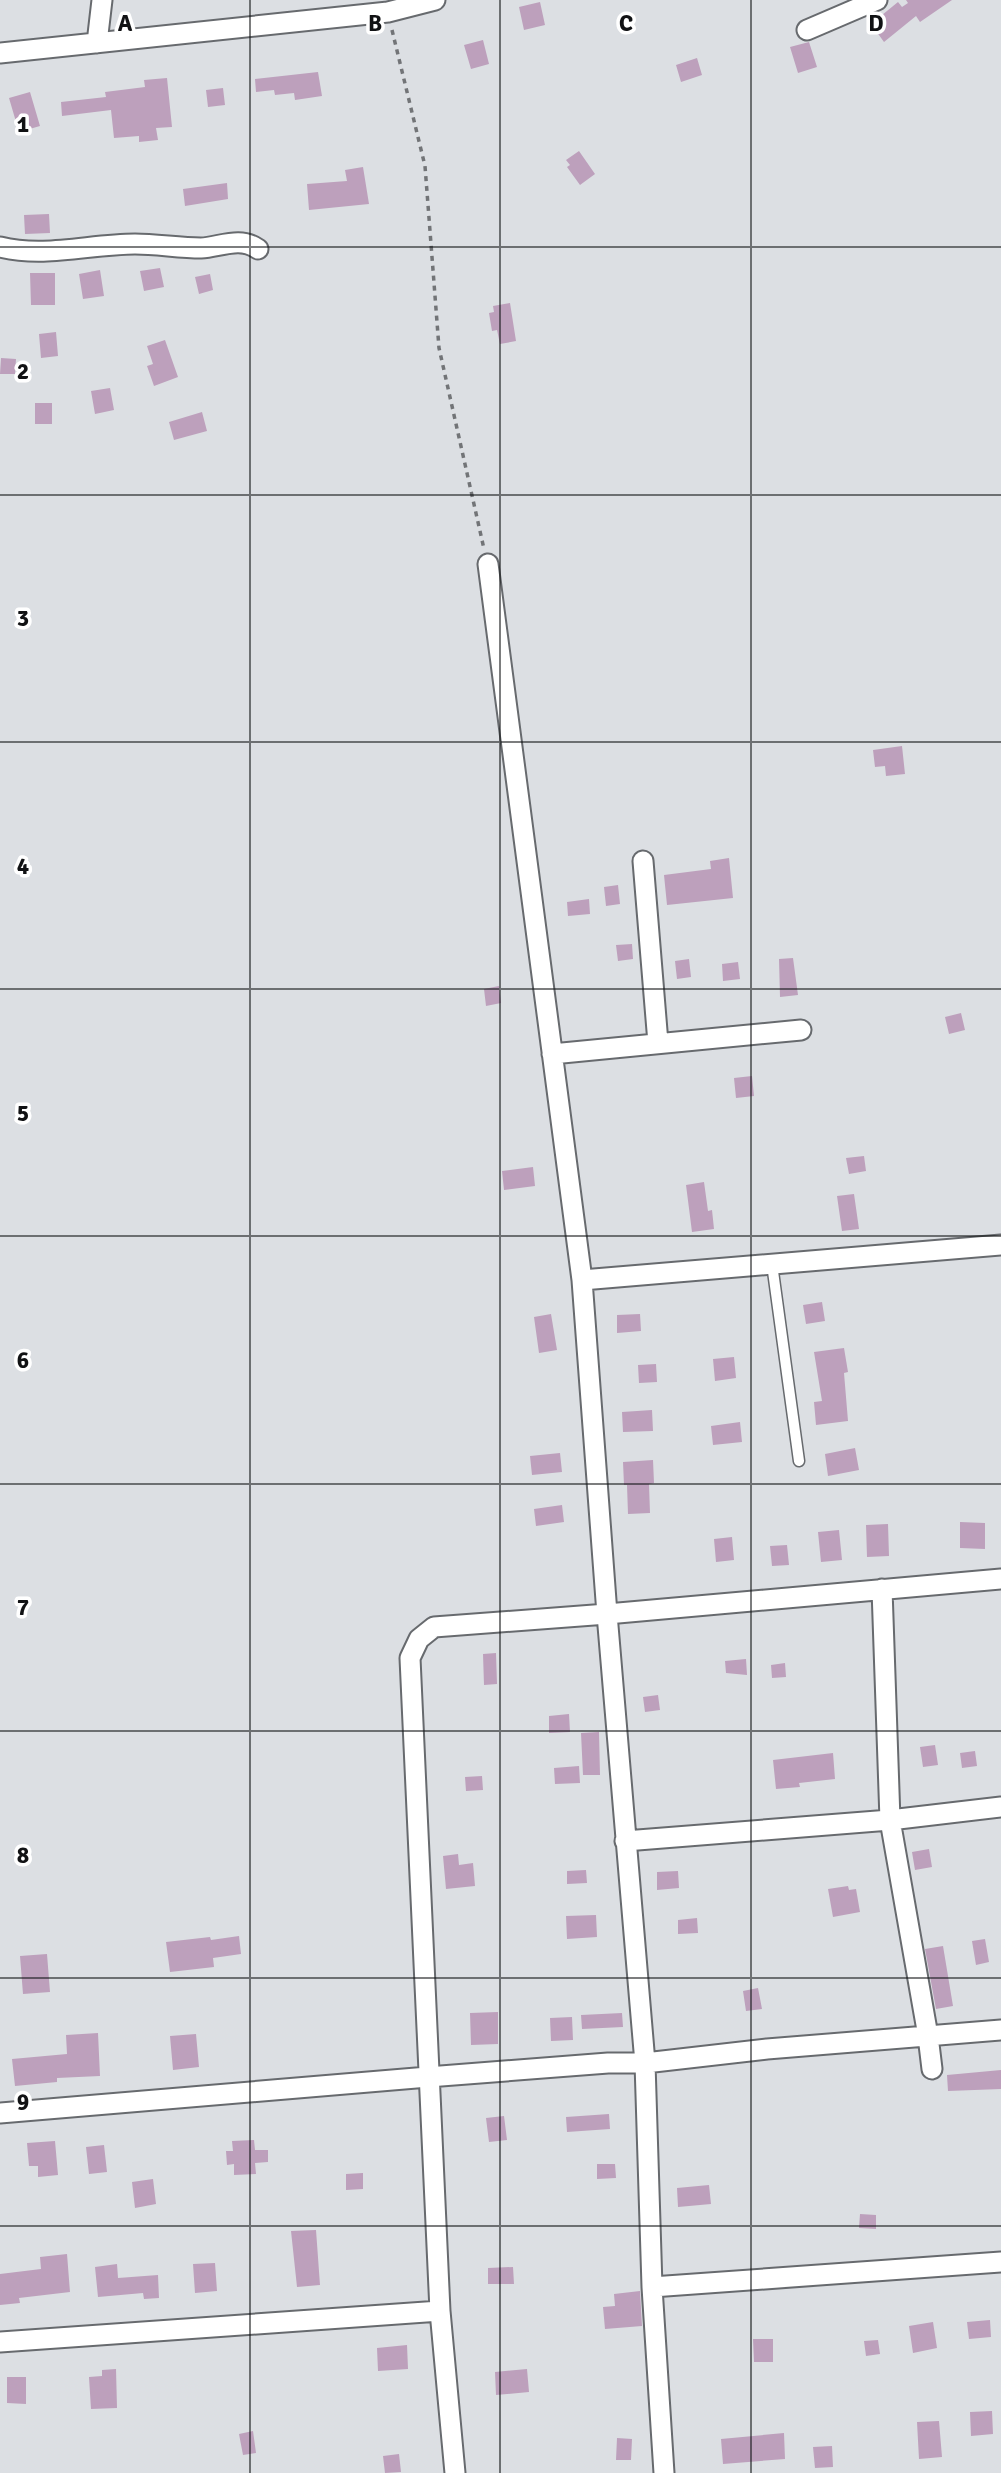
<svg xmlns="http://www.w3.org/2000/svg" width="1001" height="2473" font-family="Signika,sans-serif">
  <style>
    .building { fill: #bda0bc }
    .lines { fill: none; stroke-linecap: round; stroke-linejoin: round }
    .lane-casing { stroke: #676a6e; stroke-width: 13 }
    .street-casing { stroke: #676a6e; stroke-width: 23 }
    .path { stroke: #727477; stroke-width: 3.5; stroke-dasharray: 5 5; stroke-linecap: butt }
    .lane { stroke: #fff; stroke-width: 10 }
    .street { stroke: #fff; stroke-width: 19 }
    .grid { fill: none; stroke: #111214; stroke-width: 2; stroke-opacity: 0.55 }
    .grid-label { font-size: 23px; text-anchor: middle; font-weight: bold; fill: #111214; stroke: #fff; stroke-width: 7; stroke-linejoin: round; paint-order: stroke }
  </style>
  <rect width="100%" height="100%" fill="#dcdfe3"/>
  <path class="building" d="M906 0H952L920 22 916 16 884 42 871 24 898 2 902 7 908 3Z
    M540 2 545 25 524 30 519 7Z
    M483 40 489 64 471 69 464 45Z
    M809 42 817 67 798 73 790 47Z
    M697 58 702 75 681 82 676 65Z
    M318 72 322 96 295 100 294 93 275 95 274 90 256 92 255 79Z
    M167 78 172 127 156 128 158 140 139 142V136L114 138 111 110 62 116 61 102 106 97 105 92 145 87 144 80Z
    M223 88 225 105 208 107 206 90Z
    M30 92 40 126 19 132 9 98Z
    M579 151 595 174 580 185 567 167 570 165 566 160Z
    M363 167 369 204 309 210 307 184 347 181 345 170Z
    M227 183 228 199 185 206 183 189Z
    M49 214 50 233 25 234 24 215Z
    M160 268 164 287 144 291 140 271Z
    M100 270 104 296 83 299 79 274Z
    M30 273H55V305H31Z
    M210 274 213 290 199 294 195 277Z
    M510 303 516 341 500 344 497 330 492 331 489 313 494 312 493 306Z
    M56 332 58 356 41 358 39 334Z
    M165 340 178 377 154 386 147 366 153 364 147 346Z
    M1 358 16 359 15 374H0Z
    M110 388 114 410 95 414 91 391Z
    M35 403H52V424H35Z
    M202 412 207 431 174 440 169 422Z
    M902 746 905 774 886 776 885 766 875 767 873 750Z
    M729 858 733 898 667 905 664 875 711 869 710 861Z
    M618 885 620 904 606 906 604 887Z
    M589 899 590 914 568 916 567 902Z
    M632 944 633 959 618 961 616 945Z
    M793 958 798 995 780 997 779 959Z
    M689 959 691 977 677 979 675 961Z
    M738 962 740 979 723 981 722 964Z
    M499 986 501 1003 486 1006 484 989Z
    M961 1013 965 1030 949 1034 945 1017Z
    M752 1076 754 1096 736 1098 734 1078Z
    M864 1156 866 1171 849 1174 846 1158Z
    M533 1167 535 1186 504 1190 502 1171Z
    M704 1182 708 1211 712 1210 714 1229 692 1232 686 1185Z
    M854 1194 859 1229 842 1231 837 1196Z
    M822 1302 825 1321 806 1324 803 1305Z
    M551 1314 557 1350 539 1353 534 1317Z
    M640 1314 641 1331 617 1333V1315Z
    M844 1348 848 1372 844 1373 848 1421 816 1425 814 1402 822 1401 814 1352Z
    M734 1357 736 1378 715 1381 713 1359Z
    M656 1364 657 1382 639 1383 638 1365Z
    M652 1410 653 1431 623 1432 622 1412Z
    M740 1422 742 1442 713 1445 711 1426Z
    M855 1448 859 1470 828 1476 825 1454Z
    M560 1453 562 1472 532 1475 530 1456Z
    M653 1460 654 1483 649 1484 650 1513 628 1514 627 1485H624L623 1462Z
    M562 1505 564 1522 536 1526 534 1509Z
    M960 1522 985 1523V1549L960 1548Z
    M888 1524 889 1556 867 1557 866 1525Z
    M839 1530 842 1560 821 1562 818 1532Z
    M732 1537 734 1560 716 1562 714 1539Z
    M787 1545 789 1565 772 1566 770 1546Z
    M496 1653 497 1684 484 1685 483 1654Z
    M746 1659 747 1675 726 1673 725 1661Z
    M785 1663 786 1677 772 1678 771 1665Z
    M658 1695 660 1710 645 1712 643 1697Z
    M569 1714 570 1732 549 1733V1716Z
    M599 1732 600 1775H583L581 1733Z
    M935 1745 938 1765 923 1767 920 1747Z
    M975 1751 977 1766 962 1768 960 1753Z
    M833 1753 835 1779 799 1783 800 1787 776 1789 773 1760Z
    M579 1766 580 1783 555 1784 554 1768Z
    M482 1776 483 1790 466 1791 465 1777Z
    M929 1849 932 1867 915 1870 912 1852Z
    M458 1854 459 1865 473 1863 475 1886 446 1889 443 1856Z
    M586 1870 587 1883 567 1884V1871Z
    M678 1871 679 1888 657 1890V1872Z
    M848 1886 849 1890 856 1889 860 1912 833 1917 828 1889Z
    M596 1915 597 1937 567 1939 566 1916Z
    M697 1918 698 1933 678 1934V1920Z
    M239 1936 241 1954 213 1958 214 1967 170 1972 166 1942 210 1937 211 1940Z
    M985 1939 989 1962 976 1965 972 1941Z
    M943 1946 953 2006 936 2009 925 1949Z
    M47 1954 50 1992 23 1994 20 1956Z
    M758 1988 762 2009 746 2011 743 1991Z
    M498 2012V2044L471 2045 470 2013Z
    M622 2013 623 2027 582 2029 581 2015Z
    M572 2017 573 2040 551 2041 550 2018Z
    M98 2033 100 2076 57 2078V2082L15 2086 12 2059 67 2054 66 2035Z
    M196 2034 199 2067 173 2070 170 2036Z
    M1001 2070V2089L948 2091 947 2075Z
    M609 2114 610 2129 567 2132 566 2117Z
    M504 2116 507 2140 489 2142 486 2118Z
    M254 2140 255 2150H268V2162L255 2163 256 2174 234 2175V2164L227 2165 226 2151H233L232 2141Z
    M55 2141 58 2175 38 2177V2166H29L27 2143Z
    M104 2145 107 2172 89 2174 86 2147Z
    M597 2164H615L616 2178 597 2179Z
    M363 2173V2189L346 2190V2174Z
    M153 2179 156 2204 135 2208 132 2182Z
    M709 2185 711 2204 678 2207 677 2188Z
    M860 2214 876 2215V2229L859 2228Z
    M316 2230 320 2285 297 2287 291 2231Z
    M67 2254 70 2292 19 2298 20 2303 0 2305V2274L41 2269 40 2257Z
    M215 2263 217 2291 195 2293 193 2264Z
    M117 2264 118 2278 158 2275 159 2298 144 2299 143 2293 98 2297 95 2267Z
    M513 2267 514 2284H488V2268Z
    M640 2291 642 2326 605 2329 603 2307 615 2306 614 2294Z
    M990 2320 991 2337 969 2339 967 2322Z
    M933 2322 937 2348 913 2353 909 2326Z
    M753 2339H773V2362H754Z
    M878 2340 880 2354 866 2356 864 2341Z
    M407 2345 408 2369 378 2371 377 2348Z
    M116 2369 117 2408 91 2409 89 2377 102 2376V2370Z
    M527 2369 529 2392 496 2395 495 2372Z
    M7 2377H26V2404L7 2403Z
    M992 2411 993 2434 971 2436 970 2412Z
    M939 2421 942 2457 919 2459 917 2422Z
    M253 2431 256 2453 243 2455 239 2434Z
    M784 2433 785 2459 723 2464 721 2439Z
    M617 2438 632 2439 631 2460H616Z
    M832 2446 833 2467 815 2468 813 2447Z
    M399 2454 401 2472 385 2473 383 2456Z"/>
  <g class="lines">
    <g class="lane-casing">
      <path id="lane" d="M772 1264 799 1461"/>
    </g>
    <g class="street-casing">
      <path id="street" d="M807 30 877 0
        M97 43 102 0
        M0 53 388 12 435 0
        M0 247C45 258 90 244 135 244 157 244 179 248 201 248 220 247 240 236 258 249
        M488 564 582 1280 607 1614 645 2063 652 2287 664 2473
        M643 861 658 1043
        M552 1054 801 1030
        M582 1280 1001 1245
        M882 1589 890 1820 928 2036 932 2069
        M625 1841 890 1820 1001 1807
        M0 2113 428 2077 608 2063H645L767 2049 1001 2030
        M652 2287 1001 2262
        M0 2342 440 2311
        M455 2473 440 2311 410 1658 419 1639 434 1627 607 1614 1001 1579"/>
    </g>
    <path class="path" d="M392 30 425 166 439 348 484 549"/>
    <use href="#lane" class="lane"/>
    <use href="#street" class="street"/>
  </g>
  <path class="grid" d="M250 0V2473M500 0V2473M751 0V2473M0 247H1001M0 495H1001M0 742H1001M0 989H1001M0 1236H1001M0 1484H1001M0 1731H1001M0 1978H1001M0 2226H1001"/>
  <g class="grid-label">
    <text x="125" y="31">A</text>
    <text x="375" y="31">B</text>
    <text x="626" y="31">C</text>
    <text x="876" y="31">D</text>
    <text x="23" y="132">1</text>
    <text x="23" y="379">2</text>
    <text x="23" y="626">3</text>
    <text x="23" y="874">4</text>
    <text x="23" y="1121">5</text>
    <text x="23" y="1368">6</text>
    <text x="23" y="1615">7</text>
    <text x="23" y="1863">8</text>
    <text x="23" y="2110">9</text>
  </g>
</svg>
